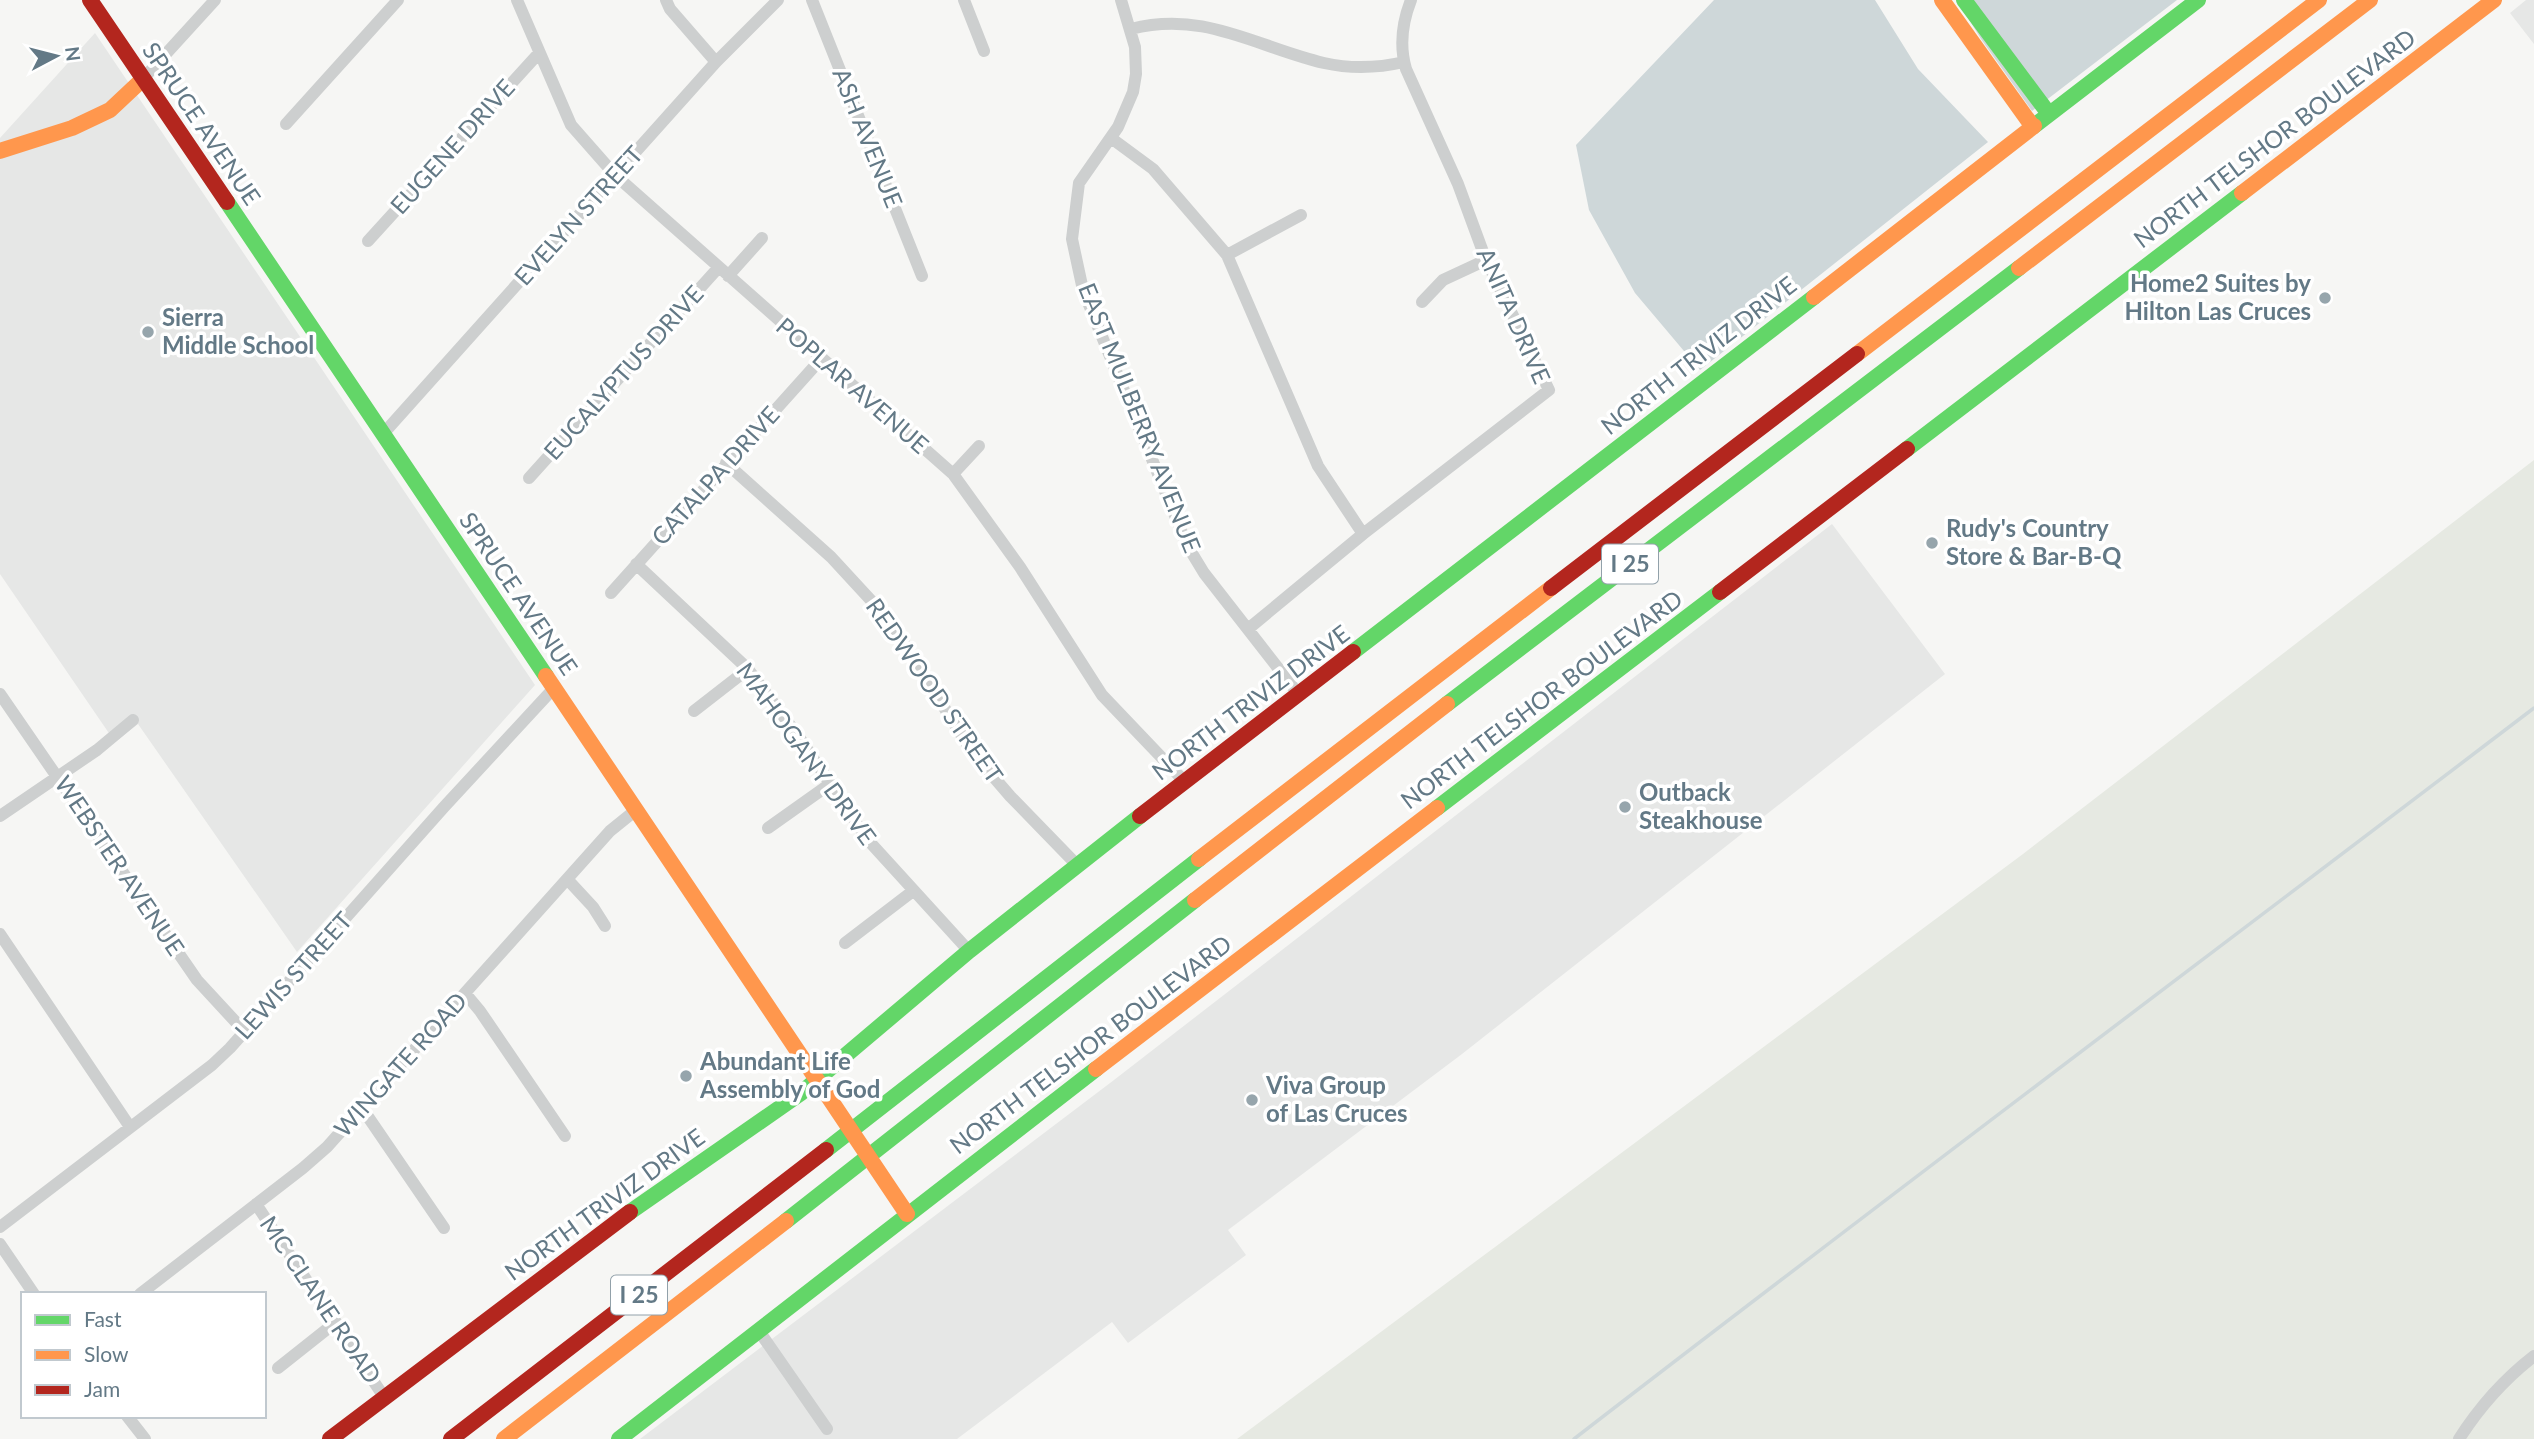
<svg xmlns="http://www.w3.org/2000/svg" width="2534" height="1439" font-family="Lato,sans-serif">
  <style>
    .built { fill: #e6e7e6 }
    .green { fill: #e6e9e2 }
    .water { fill: #ced7d9 }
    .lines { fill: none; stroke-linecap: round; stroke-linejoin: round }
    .stream { stroke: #ced7d9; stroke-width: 3.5 }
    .street { stroke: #cdcfcf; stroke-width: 12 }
    .fast { stroke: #63d668; stroke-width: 16 }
    .slow { stroke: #ff974d; stroke-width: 16 }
    .jam { stroke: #b3261e; stroke-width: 16 }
    .poi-dot { fill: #96a5ac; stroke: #fff; stroke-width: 2.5 }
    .labels { text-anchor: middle; stroke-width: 7; stroke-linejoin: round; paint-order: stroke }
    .shield { fill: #fff; stroke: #92a1aa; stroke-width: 2 }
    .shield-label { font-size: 23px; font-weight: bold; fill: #637986 }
    .street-label { font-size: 24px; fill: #637986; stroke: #fff }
    .poi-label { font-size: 24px; font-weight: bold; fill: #637986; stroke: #fff; text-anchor: start }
  </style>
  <rect width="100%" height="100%" fill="#f6f6f4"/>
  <path class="built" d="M2526 0H2534V44L2510 13Z
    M95 33 535 685 297 952 138 724 115 742 0 574V138Z
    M1832 524 1945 674 1462 1054 1228 1230 1246 1255 1128 1343 1112 1322 957 1439H640L1114 1080Z"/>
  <path class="green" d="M2534 460V1439H1237L2023 854Z"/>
  <path class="water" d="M1714 0H1875L1918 69 1988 142 1700 370 1635 293 1589 210 1576 145Z
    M1957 0H2177L2032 111 1981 39Z"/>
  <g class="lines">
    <path class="stream" d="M1574 1439C1892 1193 2214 952 2534 708"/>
    <path class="street" d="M517 0 571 125 615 175 953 474 1020 567 1102 695 1185 782
      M666 0 670 9 716 62
      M812 0 922 276
      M964 0 984 51
      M1121 0 1135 47 1136 74 1133 92 1118 127 1079 183 1072 239 1083 290 1187 545 1204 573 1299 695
      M1131 29C1204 10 1256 47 1324 63 1351 69 1378 68 1404 62
      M143 79 215 0
      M286 124 398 0
      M1111 138 1153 169 1227 255 1318 466 1363 534
      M368 241 539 53
      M1227 255 1301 215
      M728 276 762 238
      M1422 302 1443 280 1486 260
      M383 434 716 62 778 0
      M726 463 831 557 890 621 972 752 1010 796 1077 865
      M953 474 979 446
      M529 478 719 267
      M636 564 748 669 799 737 867 839 969 951
      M611 593 821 359
      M1248 629 1363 534 1549 390 1486 260 1458 184 1406 69C1399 45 1402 23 1411 0
      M0 694 197 980 245 1032
      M694 711 748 669
      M0 816 97 750 133 720
      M768 828 830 784
      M568 880 593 907 605 926
      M0 934 130 1127
      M845 943 913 891
      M465 993 480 1011 565 1136
      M362 1108 444 1228
      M256 1204 384 1397
      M0 1227 212 1065 230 1048 444 807 554 688
      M0 1244 34 1294
      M140 1294 303 1168 327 1147 610 831 636 810
      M759 1331 827 1429
      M278 1368 336 1322
      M127 1416 145 1439
      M2459 1439C2480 1406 2503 1380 2534 1356"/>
    <path class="fast" d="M1964 0 2049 114
      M2034 126 2198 0
      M227 202 546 676
      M1907 449 2242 193
      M1353 652 1814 297
      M1447 704 2019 268
      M1437 808 1720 592
      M826 1150 1199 859
      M630 1212 801 1093 969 951 1140 816
      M786 1221 1195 900
      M619 1439 1096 1069"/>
    <path class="slow" d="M1942 0 2033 127
      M0 151 72 128 110 110 143 79
      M2242 193 2494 0
      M2019 268 2370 0
      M1814 297 2034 126
      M1857 354 2319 0
      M546 676 907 1214
      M1199 859 1551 588
      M1195 900 1447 704
      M1096 1069 1437 808
      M504 1439 786 1221"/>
    <path class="jam" d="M90 0 227 202
      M1551 588 1857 354
      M1720 592 1907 449
      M1140 816 1353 652
      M330 1439 630 1212
      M451 1439 826 1150"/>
  </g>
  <g class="poi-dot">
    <circle cx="2325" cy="298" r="7"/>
    <circle cx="148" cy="332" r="7"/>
    <circle cx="1932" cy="543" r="7"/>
    <circle cx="1625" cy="807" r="7"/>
    <circle cx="686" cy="1076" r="7"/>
    <circle cx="1252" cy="1100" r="7"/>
  </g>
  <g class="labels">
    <g class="shield">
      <rect x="1602" y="544.5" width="56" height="39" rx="5"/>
      <rect x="611" y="1275.5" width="56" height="39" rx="5"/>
    </g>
    <g class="shield-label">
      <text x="1630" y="572">I 25</text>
      <text x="639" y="1303">I 25</text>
    </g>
    <g class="street-label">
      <text transform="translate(201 124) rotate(56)" y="8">SPRUCE AVENUE</text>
      <text transform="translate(867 138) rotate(68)" y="8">ASH AVENUE</text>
      <text transform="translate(2275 139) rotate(-37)" y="8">NORTH TELSHOR BOULEVARD</text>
      <text transform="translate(453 147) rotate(-48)" y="8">EUGENE DRIVE</text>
      <text transform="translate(579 216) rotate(-48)" y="8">EVELYN STREET</text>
      <text transform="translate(1513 316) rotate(66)" y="8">ANITA DRIVE</text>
      <text transform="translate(1699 356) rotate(-38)" y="8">NORTH TRIVIZ DRIVE</text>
      <text transform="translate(624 373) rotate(-48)" y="8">EUCALYPTUS DRIVE</text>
      <text transform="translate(852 386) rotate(41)" y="8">POPLAR AVENUE</text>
      <text transform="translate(1139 418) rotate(68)" y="8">EAST MULBERRY AVENUE</text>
      <text transform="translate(716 476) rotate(-48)" y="8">CATALPA DRIVE</text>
      <text transform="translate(518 594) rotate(56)" y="8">SPRUCE AVENUE</text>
      <text transform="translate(934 691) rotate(55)" y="8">REDWOOD STREET</text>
      <text transform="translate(1542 700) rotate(-37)" y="8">NORTH TELSHOR BOULEVARD</text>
      <text transform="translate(1251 703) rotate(-37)" y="8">NORTH TRIVIZ DRIVE</text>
      <text transform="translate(806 754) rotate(54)" y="8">MAHOGANY DRIVE</text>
      <text transform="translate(119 866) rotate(56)" y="8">WEBSTER AVENUE</text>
      <text transform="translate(294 976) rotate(-48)" y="8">LEWIS STREET</text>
      <text transform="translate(1091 1045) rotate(-37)" y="8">NORTH TELSHOR BOULEVARD</text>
      <text transform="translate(401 1065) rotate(-48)" y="8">WINGATE ROAD</text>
      <text transform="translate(605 1205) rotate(-36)" y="8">NORTH TRIVIZ DRIVE</text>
      <text transform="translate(320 1300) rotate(56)" y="8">MC CLANE ROAD</text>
    </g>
    <g class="poi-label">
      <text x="2311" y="292" text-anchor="end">Home2 Suites by<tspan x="2311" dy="28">Hilton Las Cruces</tspan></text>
      <text x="162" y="326">Sierra<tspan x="162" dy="28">Middle School</tspan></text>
      <text x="1946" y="537">Rudy's Country<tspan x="1946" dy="28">Store &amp; Bar-B-Q</tspan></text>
      <text x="1639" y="801">Outback<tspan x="1639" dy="28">Steakhouse</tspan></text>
      <text x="700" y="1070">Abundant Life<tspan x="700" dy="28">Assembly of God</tspan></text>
      <text x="1266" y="1094">Viva Group<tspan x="1266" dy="28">of Las Cruces</tspan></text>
    </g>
  </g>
  <rect x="21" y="1292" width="245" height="126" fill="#ffffff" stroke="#c1c9cf" stroke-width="2"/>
  <rect x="35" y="1315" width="35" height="10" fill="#63d668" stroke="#c1c9cf" stroke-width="2"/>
  <text x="84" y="1327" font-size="21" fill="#637986">Fast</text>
  <rect x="35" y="1350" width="35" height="10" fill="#ff974d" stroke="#c1c9cf" stroke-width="2"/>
  <text x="84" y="1362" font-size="21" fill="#637986">Slow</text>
  <rect x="35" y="1385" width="35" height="10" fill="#b3261e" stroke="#c1c9cf" stroke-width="2"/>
  <text x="84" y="1397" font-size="21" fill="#637986">Jam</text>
  <g transform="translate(56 56) rotate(83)" stroke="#ffffff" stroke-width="5" paint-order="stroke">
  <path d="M0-5L12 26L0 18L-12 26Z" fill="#637986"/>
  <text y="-10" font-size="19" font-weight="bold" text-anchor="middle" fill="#637986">N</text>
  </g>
</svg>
